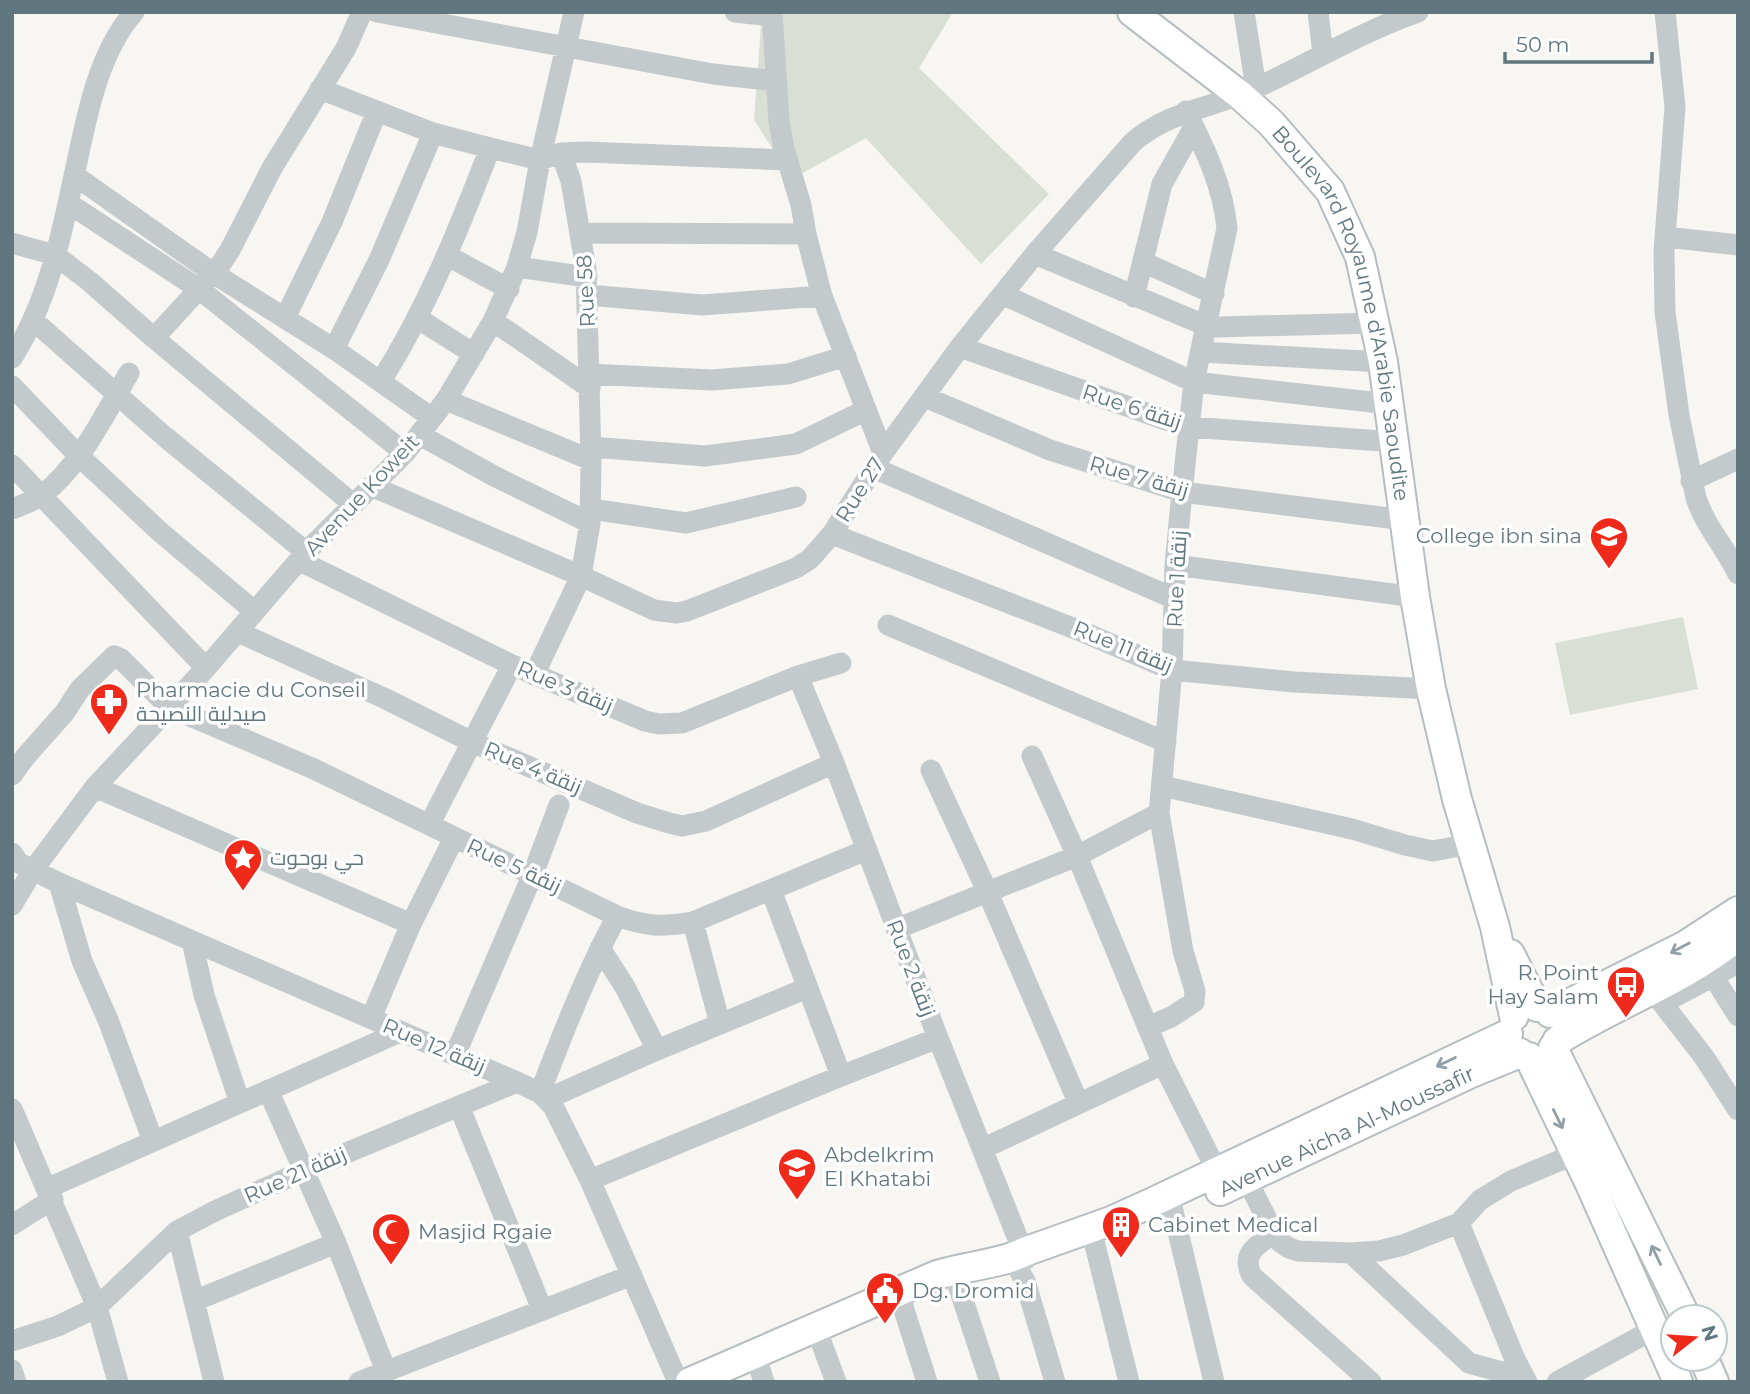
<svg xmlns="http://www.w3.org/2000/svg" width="1750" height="1394" font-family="Montserrat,Cairo,sans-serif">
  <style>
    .green { fill: #d9dfd4 }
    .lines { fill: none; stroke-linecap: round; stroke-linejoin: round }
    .secondary-casing { stroke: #b6bdc0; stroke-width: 32 }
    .street { stroke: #c4c9cb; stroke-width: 21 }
    .secondary { stroke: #fff; stroke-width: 28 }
    .oneway { stroke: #90a0a6 }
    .labels { text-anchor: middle; stroke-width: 7; stroke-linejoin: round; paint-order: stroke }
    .street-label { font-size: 21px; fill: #607780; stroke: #fff }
    .poi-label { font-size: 21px; fill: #607780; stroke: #fff; text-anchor: start }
  </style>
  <rect width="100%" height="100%" fill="#f7f6f3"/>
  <path class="green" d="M762 12H953L919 68 1049 194 981 264 866 138 792 179 754 120Z
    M1683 617 1698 689 1570 715 1555 643Z"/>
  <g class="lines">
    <g class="secondary-casing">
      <g id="secondary">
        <path id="s1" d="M1132 12 1240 95 1271 123 1330 191 1360 257 1383 362 1415 597 1431 689 1457 799 1495 927 1514 1016"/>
        <path d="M1510 954 1537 1007"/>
        <path d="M1550 1013 1686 945 1738 911"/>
        <path d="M1557 1041C1615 1004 1684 981 1738 936"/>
        <path d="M1553 1048 1686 1317"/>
        <path d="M1529 1057 1590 1184 1678 1382"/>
        <path id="s2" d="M1220 1191 1469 1074 1520 1053"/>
        <path d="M1704 1359 1714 1382"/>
        <path d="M690 1382 937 1275C961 1267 1006 1263 1024 1252L1111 1221 1153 1202 1508 1034"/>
      </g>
    </g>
    <path class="street" d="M377 12 713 74 776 81
      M735 12 772 16
      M772 12 779 121 784 149 801 205 806 234 822 296 883 453
      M1244 12 1256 88
      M1318 12 1323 54
      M1665 12 1675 107 1664 251 1665 312 1679 415 1696 498C1705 526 1726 548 1738 574
      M320 89 433 133 490 148 540 160 561 153 586 152 787 160
      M74 175 213 273 334 349 432 418
      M68 203 199 289 405 453
      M581 233 806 234
      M1666 237 1738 245
      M12 243 55 255 89 281 154 338 353 504
      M1035 254 1207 326
      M448 256 509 289
      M1143 262 1214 294
      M517 267 587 277
      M588 295 702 305 822 296
      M1004 295 1194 382 1389 404
      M1134 297 1162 184 1194 127
      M285 318 332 222 377 111
      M417 318 474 354
      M34 321 164 436 306 552
      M493 321 590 388
      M1217 327 1375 323
      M154 338 219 267 230 250 272 168 346 48 362 12
      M960 347 1166 420 1190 427 1395 442
      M334 349 379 260 433 133
      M1201 352 1383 362
      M12 358C47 304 61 238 74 176 86 121 96 56 134 12
      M589 374 712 380 788 374 846 356
      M381 381C427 308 459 229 490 148
      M12 386 78 455 159 531 254 611
      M925 397 1050 450 1182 492 1405 520
      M446 400 591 460
      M420 435 494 476 590 523
      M591 447 705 456 796 444 866 410
      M12 465 206 668
      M874 468 1173 598
      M1691 481 1738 459
      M371 486 581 576 654 610 677 613 687 611 796 568 810 559 832 534 883 453 960 347 1035 254 1133 142C1171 110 1213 108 1256 88 1310 63 1361 32 1418 12
      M12 509C22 505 34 501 42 495 81 465 104 415 129 373
      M591 509 686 523 796 497
      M832 534 1083 632 1172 670 1294 682 1431 689
      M300 561 512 665 645 721 659 724 682 723 798 676 841 663
      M1175 565 1415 597
      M888 625 1166 742
      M238 632 386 699 472 742 637 813 669 823 682 826 706 821 834 763
      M534 675 581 576 590 523 591 460 586 269 571 181 561 153
      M798 676 834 763 938 1038 1026 1259
      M1032 756 1077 856 1163 1064 1224 1185
      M931 770 988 893 1078 1102
      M12 775 26 756 65 712 80 689 114 656 121 659 169 707 314 769 617 916C647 927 662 927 693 922L866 850
      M1162 786 1352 829 1405 845 1433 851 1469 844
      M95 787 411 924
      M429 825 512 665
      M12 853 19 863 59 883 517 1082 540 1093 553 1106 590 1180 678 1382
      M59 883 82 961 108 1020 153 1141
      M771 890 841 1076
      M12 905 33 870 95 787 206 668 306 552 405 453 446 400 493 321 517 267 527 232 540 160 574 12
      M693 922 720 1024
      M896 929 1077 856 1159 813
      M192 941 204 995 240 1103
      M1713 976 1738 1016
      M1652 990 1704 1057 1738 1110
      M1663 1003 1738 963
      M371 1018 411 924 454 838
      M1148 1027 1171 1017 1194 1002 1195 991 1183 951 1159 813 1172 670 1175 565 1182 492 1194 382 1227 228C1223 186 1205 149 1186 111
      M657 1050 807 988
      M455 1055 533 874 559 805
      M268 1090 336 1243 386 1371
      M540 1093C563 1033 586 973 617 916
      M547 1099 657 1050 625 987 600 948
      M459 1106 542 1309
      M12 1109 97 1307 118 1382
      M982 1149 1163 1064
      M590 1180 841 1076 938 1038
      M1247 1180 1274 1233 1280 1242 1289 1248 1298 1251 1351 1253 1379 1251 1403 1245 1459 1223 1480 1200 1511 1181 1575 1154
      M48 1188 400 1032
      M1173 1211 1214 1382
      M1459 1223 1514 1357 1527 1382
      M12 1225 53 1199
      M177 1231 214 1382
      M1274 1233C1258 1245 1240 1253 1252 1276L1371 1382
      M1094 1241 1129 1382
      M1351 1253 1469 1363 1524 1378
      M1012 1257 1025 1281 1055 1382
      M953 1270 990 1382
      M898 1291 927 1382
      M194 1301 336 1243
      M816 1328 836 1382
      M12 1341 58 1326 97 1307 177 1231 215 1211 303 1171 517 1082
      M755 1353 764 1382
      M12 1370 16 1382
      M359 1382 632 1275
      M1557 1382 1654 1329"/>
    <use href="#secondary" class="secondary"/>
  </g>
  <defs><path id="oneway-shaft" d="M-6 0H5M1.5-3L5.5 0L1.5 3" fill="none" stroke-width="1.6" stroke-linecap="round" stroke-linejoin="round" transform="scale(1.75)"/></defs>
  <g class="oneway">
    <use href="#oneway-shaft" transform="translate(1680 948) rotate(152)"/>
    <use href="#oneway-shaft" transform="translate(1446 1062) rotate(154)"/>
    <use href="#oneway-shaft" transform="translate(1558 1119) rotate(64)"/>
    <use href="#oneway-shaft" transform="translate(1656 1255) rotate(-116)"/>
  </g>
  <defs>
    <g id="school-pin" transform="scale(2.0125)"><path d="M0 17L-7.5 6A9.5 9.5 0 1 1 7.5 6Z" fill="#ef2a1b" stroke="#fff"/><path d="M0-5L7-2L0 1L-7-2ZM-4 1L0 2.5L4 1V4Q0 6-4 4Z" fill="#fff"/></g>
    <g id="pharmacy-pin" transform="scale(2.0125)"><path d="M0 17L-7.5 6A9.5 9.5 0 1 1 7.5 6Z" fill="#ef2a1b" stroke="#fff"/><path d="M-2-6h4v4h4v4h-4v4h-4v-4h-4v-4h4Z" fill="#fff"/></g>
    <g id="sight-pin" transform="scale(2.0125)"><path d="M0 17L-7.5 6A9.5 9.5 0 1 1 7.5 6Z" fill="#ef2a1b" stroke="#fff"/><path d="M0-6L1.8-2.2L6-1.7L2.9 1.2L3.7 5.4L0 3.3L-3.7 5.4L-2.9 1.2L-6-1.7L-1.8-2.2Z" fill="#fff"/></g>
    <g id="bus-pin" transform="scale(2.0125)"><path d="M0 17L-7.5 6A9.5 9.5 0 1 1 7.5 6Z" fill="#ef2a1b" stroke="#fff"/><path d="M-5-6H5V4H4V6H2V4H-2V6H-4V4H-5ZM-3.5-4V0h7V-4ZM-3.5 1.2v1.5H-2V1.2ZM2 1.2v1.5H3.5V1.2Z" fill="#fff"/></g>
    <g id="building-pin" transform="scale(2.0125)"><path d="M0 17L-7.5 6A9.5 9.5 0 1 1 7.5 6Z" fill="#ef2a1b" stroke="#fff"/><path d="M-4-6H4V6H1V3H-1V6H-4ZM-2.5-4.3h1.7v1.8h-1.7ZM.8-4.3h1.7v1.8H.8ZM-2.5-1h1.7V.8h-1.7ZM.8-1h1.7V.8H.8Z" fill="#fff"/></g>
    <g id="mosque-pin" transform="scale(2.0125)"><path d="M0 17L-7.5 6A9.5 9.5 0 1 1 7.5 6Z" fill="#ef2a1b" stroke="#fff"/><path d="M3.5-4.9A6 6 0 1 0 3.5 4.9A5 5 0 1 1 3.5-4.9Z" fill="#fff"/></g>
    <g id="civic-pin" transform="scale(2.0125)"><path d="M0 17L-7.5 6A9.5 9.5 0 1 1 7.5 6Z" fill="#ef2a1b" stroke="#fff"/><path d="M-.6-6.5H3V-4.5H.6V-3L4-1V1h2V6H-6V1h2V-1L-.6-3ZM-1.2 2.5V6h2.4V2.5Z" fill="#fff"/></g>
  </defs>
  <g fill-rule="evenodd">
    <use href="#school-pin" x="1609" y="536"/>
    <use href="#pharmacy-pin" x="109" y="702"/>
    <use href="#sight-pin" x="243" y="858"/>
    <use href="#bus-pin" x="1626" y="985"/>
    <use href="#school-pin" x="797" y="1167"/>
    <use href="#building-pin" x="1121" y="1225"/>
    <use href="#mosque-pin" x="391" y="1232"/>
    <use href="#civic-pin" x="885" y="1291"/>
  </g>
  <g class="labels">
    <g class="street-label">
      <text transform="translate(586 291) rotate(-93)" y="7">Rue 58</text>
      <text dy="7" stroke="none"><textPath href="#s1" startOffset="387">Boulevard Royaume d'Arabie Saoudite</textPath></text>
      <text transform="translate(1132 407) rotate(18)" y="7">Rue 6 زنقة</text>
      <text transform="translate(1139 477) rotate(16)" y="7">Rue 7 زنقة</text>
      <text transform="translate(860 490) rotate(-58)" y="7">Rue 27</text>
      <text transform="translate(362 495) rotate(-47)" y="7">Avenue Koweit</text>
      <text transform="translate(1177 579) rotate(-87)" y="7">Rue 1 زنقة</text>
      <text transform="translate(1123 647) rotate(22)" y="7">Rue 11 زنقة</text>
      <text transform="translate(565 687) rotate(23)" y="7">Rue 3 زنقة</text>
      <text transform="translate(533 768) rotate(23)" y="7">Rue 4 زنقة</text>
      <text transform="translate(514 866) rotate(25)" y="7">Rue 5 زنقة</text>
      <text transform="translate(911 968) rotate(69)" y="7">Rue 2 زنقة</text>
      <text transform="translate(434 1046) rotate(23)" y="7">Rue 12 زنقة</text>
      <text dy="7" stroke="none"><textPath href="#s2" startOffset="140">Avenue Aicha Al-Moussafir</textPath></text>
      <text transform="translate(295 1175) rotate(-24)" y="7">Rue 21 زنقة</text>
    </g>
    <g class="poi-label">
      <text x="1582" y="543" text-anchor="end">College ibn sina</text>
      <text x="136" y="697">Pharmacie du Conseil<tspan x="136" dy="24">صيدلية النصيحة</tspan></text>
      <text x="270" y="865">حي بوحوت</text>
      <text x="1599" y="980" text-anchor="end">R. Point<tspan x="1599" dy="24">Hay Salam</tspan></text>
      <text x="824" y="1162">Abdelkrim<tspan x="824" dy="24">El Khatabi</tspan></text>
      <text x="1148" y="1232">Cabinet Medical</text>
      <text x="418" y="1239">Masjid Rgaie</text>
      <text x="912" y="1298">Dg. Dromid</text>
    </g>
  </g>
  <rect width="1750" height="1394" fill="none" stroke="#607780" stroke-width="28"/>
  <g transform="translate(1694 1338) rotate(73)"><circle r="33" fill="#ffffff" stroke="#bfc9cc" stroke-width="2"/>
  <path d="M0-5L12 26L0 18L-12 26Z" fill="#ef2a1b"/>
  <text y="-10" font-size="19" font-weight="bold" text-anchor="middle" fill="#607780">N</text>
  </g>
  <path d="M1505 52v10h147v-10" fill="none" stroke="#607780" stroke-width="3.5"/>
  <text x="1516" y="52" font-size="21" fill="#607780" stroke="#ffffff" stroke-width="5" paint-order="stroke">50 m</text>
</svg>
